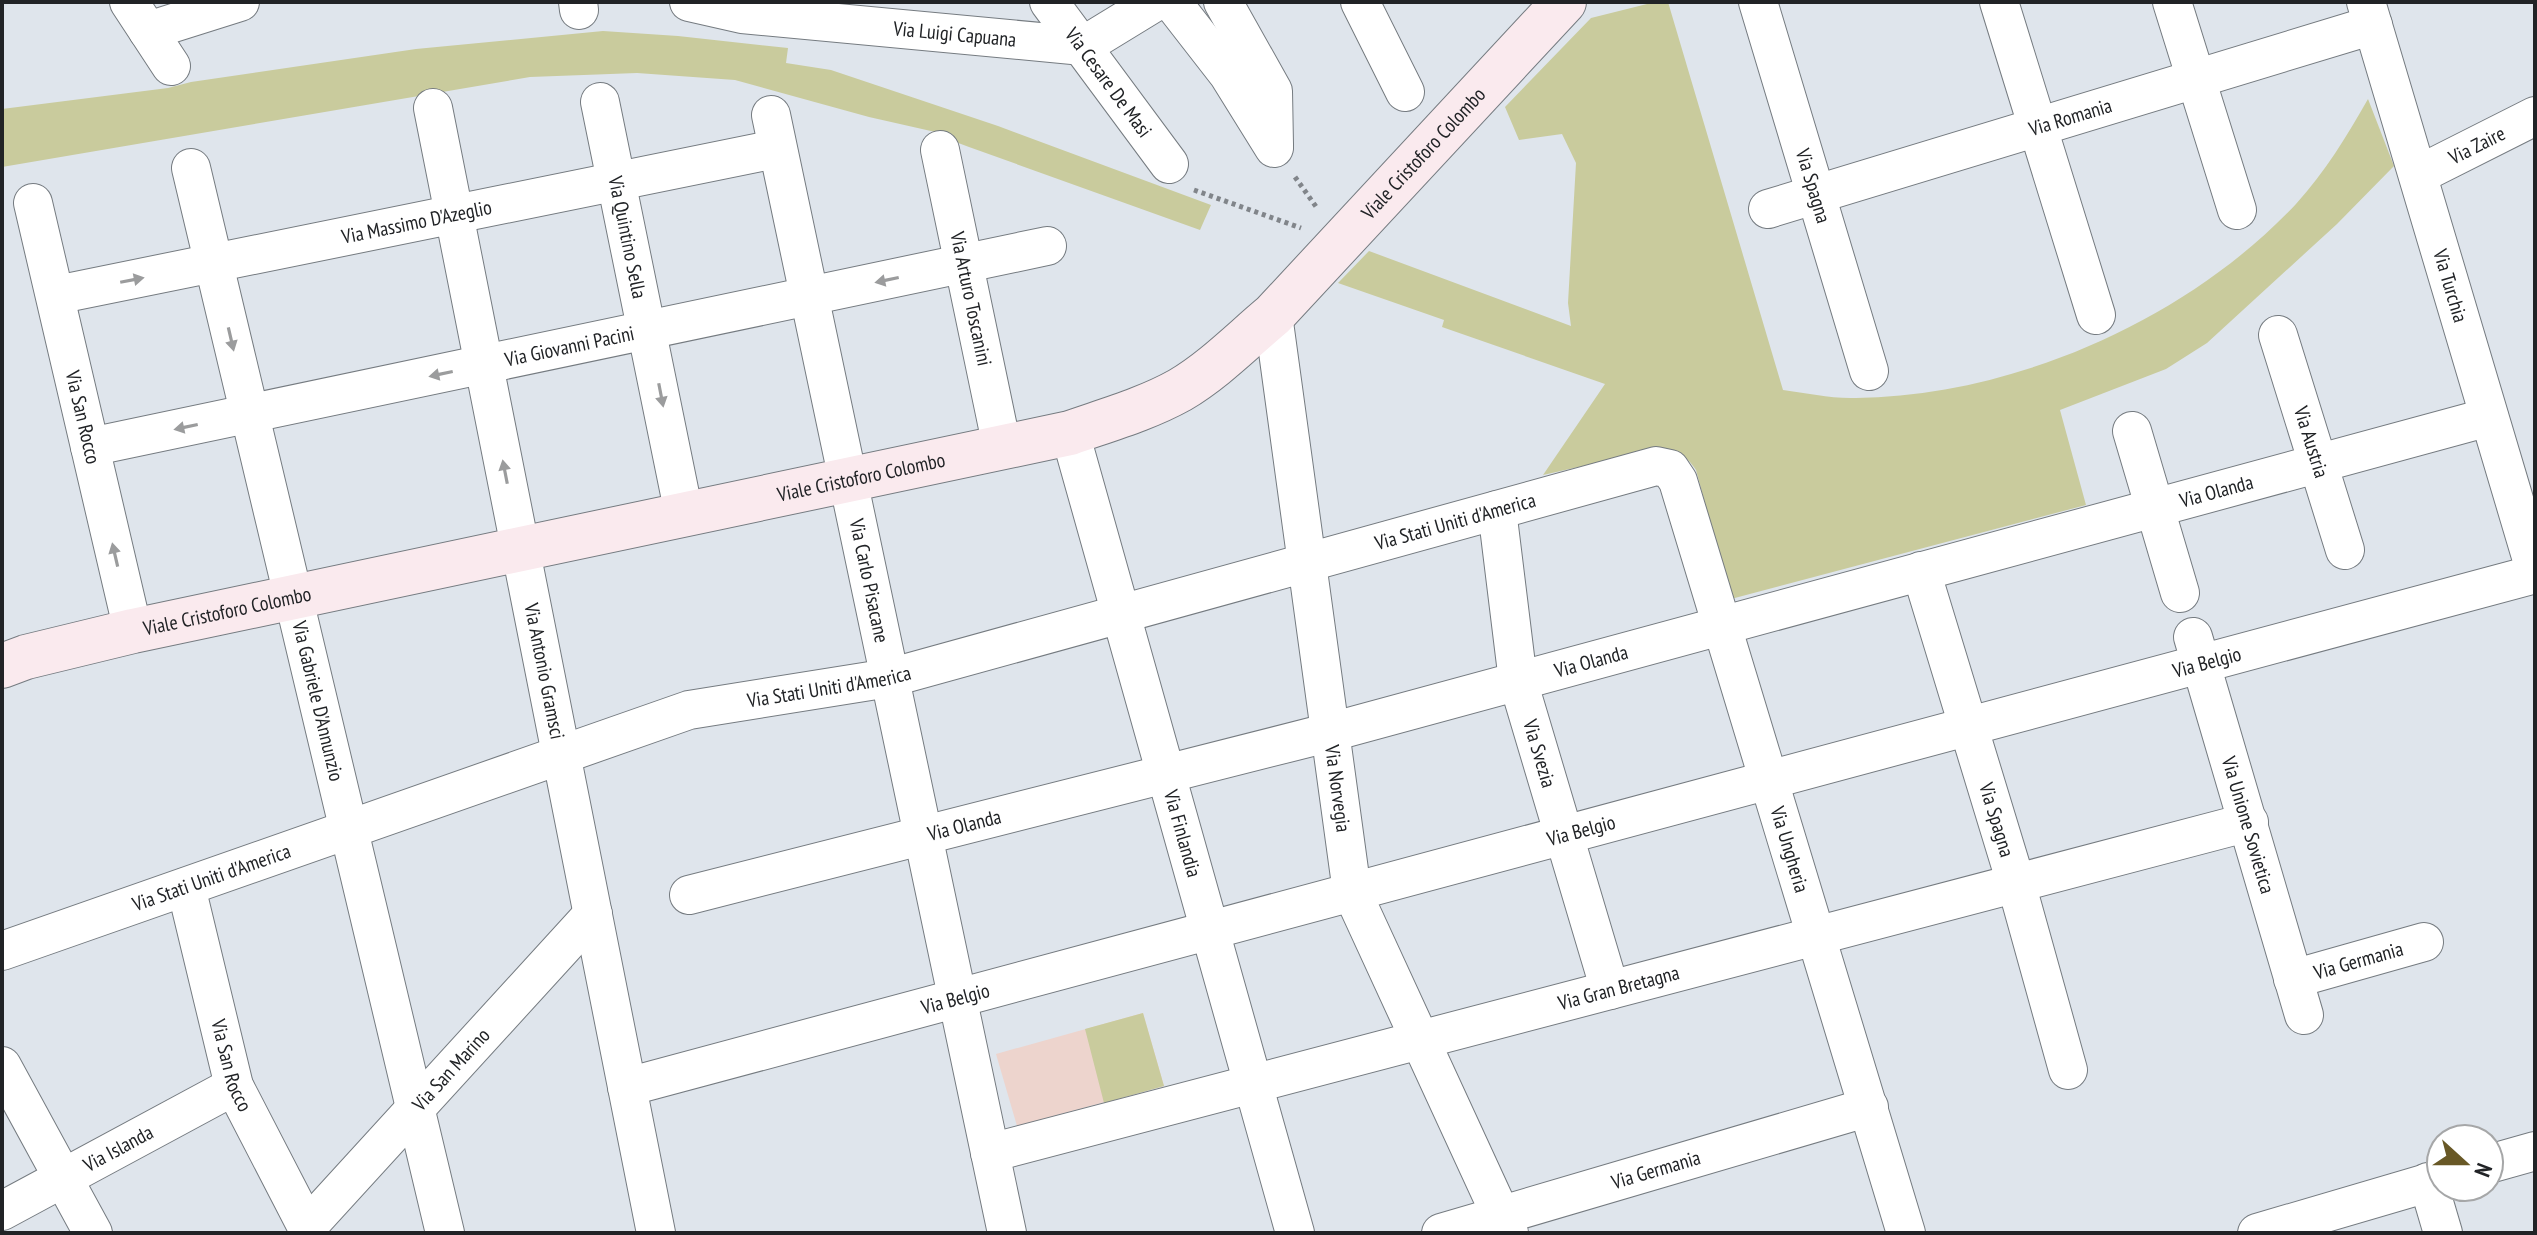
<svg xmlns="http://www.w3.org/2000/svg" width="2537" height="1235" font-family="'PT Sans Narrow',sans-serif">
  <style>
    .education { fill: #edd4cd }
    .green { fill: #c9cb9d }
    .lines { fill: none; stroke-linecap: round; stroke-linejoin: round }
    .street-casing { stroke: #757b80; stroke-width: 40 }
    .secondary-casing { stroke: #757b80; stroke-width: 46 }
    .path { stroke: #81858a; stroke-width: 5; stroke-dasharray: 4 4; stroke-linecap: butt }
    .street { stroke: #fff; stroke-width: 38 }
    .secondary { stroke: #faeaee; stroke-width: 44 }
    .oneway { fill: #9b9c9d }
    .labels { text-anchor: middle; stroke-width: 6; stroke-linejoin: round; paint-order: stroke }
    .street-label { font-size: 20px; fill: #212326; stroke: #fff }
  </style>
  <rect width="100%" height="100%" fill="#dfe5ec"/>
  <path class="education" d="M1143 1013 1164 1086 1017 1126 996 1054Z"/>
  <path class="green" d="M1655 2H1668L1783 390C1807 393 1832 399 1856 398 2014 396 2187 320 2296 204 2325 172 2347 136 2368 99L2394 166 2337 224 2207 343 2166 369 2060 410 2086 505 1731 599 1696 470C1685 452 1669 450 1649 451L1543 475 1605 384 1442 327 1444 320 1338 283 1369 251 1571 326 1568 303 1576 163 1562 134 1519 140 1505 107 1591 18Z
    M603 31 678 36 788 48 786 63 831 70 998 126 1211 205 1200 230 969 147 953 141V136L869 117 735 80 637 73 530 77 2 167V109L168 88 191 82 416 49Z
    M1143 1013 1164 1086 1104 1103 1085 1029Z"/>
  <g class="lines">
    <g class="street-casing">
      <g id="street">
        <path d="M129 2 171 66"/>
        <path d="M578 2 579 10"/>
        <path id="s1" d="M689 2 742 14 1083 46 1155 2"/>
        <path id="s2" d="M1049 2 1169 164"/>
        <path d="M1172 2 1228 74 1274 148"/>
        <path d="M1223 2 1273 91 1274 145"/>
        <path d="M1360 2 1405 92"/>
        <path id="s3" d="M1758 2 1869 371"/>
        <path d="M1999 2 2096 315"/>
        <path d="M2172 2 2237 210"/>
        <path id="s4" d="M2366 2 2535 570"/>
        <path d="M148 31 240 2"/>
        <path id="s5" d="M600 102 684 514"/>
        <path id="s6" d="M433 108 656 1233"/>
        <path id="s7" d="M771 115 1007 1233"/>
        <path id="s8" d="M940 150 1002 447"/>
        <path id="s9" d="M191 168 445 1233"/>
        <path id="s10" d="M2418 175 2535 116"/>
        <path id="s11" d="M33 203 133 631"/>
        <path id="s12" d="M1768 209 2373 25"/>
        <path id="s13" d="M56 295 776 149"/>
        <path id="s14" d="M1273 315 1352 892 1509 1233"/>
        <path id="s15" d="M2278 335 2345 550"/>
        <path d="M2132 431 2180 593"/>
        <path id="s16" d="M1070 433 1295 1233"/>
        <path id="s17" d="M90 447 1047 246"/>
        <path id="s18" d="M1497 510 1518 681 1610 990"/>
        <path id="s19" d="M1921 571 2016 883 2068 1070"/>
        <path id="s20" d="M2193 637 2304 1015"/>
        <path id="s21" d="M186 887 234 1086 310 1233"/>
        <path id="s22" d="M689 895 1331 732 2489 417"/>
        <path id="s23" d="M2 951 689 710 889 678 1656 466 1670 469 1678 481 1906 1233"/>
        <path id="s24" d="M2293 979 2424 942"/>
        <path d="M2 1066 93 1233"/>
        <path id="s25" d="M627 1087 2535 574"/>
        <path id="s26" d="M990 1153 2249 822"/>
        <path d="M2489 1164 2535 1151"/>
        <path d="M2428 1182 2443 1233"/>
        <path id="s27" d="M2 1211 234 1086"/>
        <path id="s28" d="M308 1226 593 914"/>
        <path id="s29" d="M1441 1233 1869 1107"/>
        <path d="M2257 1233 2441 1179"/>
      </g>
    </g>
    <g class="secondary-casing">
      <g id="secondary">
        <path id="s30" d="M2 666 26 657 133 631 1070 433C1107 420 1146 409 1180 390 1214 370 1243 340 1273 315L1564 2"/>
      </g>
    </g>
    <path class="path" d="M1295 177 1317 208
      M1194 190 1301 228"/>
    <use href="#street" class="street"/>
    <use href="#secondary" class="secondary"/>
  </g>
  <defs><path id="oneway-solid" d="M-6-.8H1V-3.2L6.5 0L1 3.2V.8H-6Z" transform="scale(2)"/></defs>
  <g class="oneway">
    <use href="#oneway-solid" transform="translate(132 280) rotate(-11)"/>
    <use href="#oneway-solid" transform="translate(887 280) rotate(168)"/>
    <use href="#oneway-solid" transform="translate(231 339) rotate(77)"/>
    <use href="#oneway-solid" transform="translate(441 374) rotate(168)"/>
    <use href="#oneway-solid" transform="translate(661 395) rotate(79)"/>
    <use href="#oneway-solid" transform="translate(186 427) rotate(168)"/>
    <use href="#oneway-solid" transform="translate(505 472) rotate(-101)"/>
    <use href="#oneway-solid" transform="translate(115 555) rotate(-103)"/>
  </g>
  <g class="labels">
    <g class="street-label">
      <text dy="7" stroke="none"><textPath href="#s1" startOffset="268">Via Luigi Capuana</textPath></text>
      <text dy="7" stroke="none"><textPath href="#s2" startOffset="100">Via Cesare De Masi</textPath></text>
      <text dy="7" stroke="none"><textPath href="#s12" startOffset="316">Via Romania</textPath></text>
      <text dy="7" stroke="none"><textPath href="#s10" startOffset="66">Via Zaire</textPath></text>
      <text dy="7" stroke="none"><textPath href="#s30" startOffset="1552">Viale Cristoforo Colombo</textPath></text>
      <text dy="7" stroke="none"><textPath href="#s3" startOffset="192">Via Spagna</textPath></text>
      <text dy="7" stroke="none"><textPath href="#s13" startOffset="368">Via Massimo D'Azeglio</textPath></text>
      <text dy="7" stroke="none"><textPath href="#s5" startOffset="138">Via Quintino Sella</textPath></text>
      <text dy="7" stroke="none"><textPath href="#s4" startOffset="296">Via Turchia</textPath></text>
      <text dy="7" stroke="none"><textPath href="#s8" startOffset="152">Via Arturo Toscanini</textPath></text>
      <text dy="7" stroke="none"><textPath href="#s17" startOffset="490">Via Giovanni Pacini</textPath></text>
      <text dy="7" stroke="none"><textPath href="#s11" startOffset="220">Via San Rocco</textPath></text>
      <text dy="7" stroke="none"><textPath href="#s15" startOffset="112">Via Austria</textPath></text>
      <text dy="7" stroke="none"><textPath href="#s30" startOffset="880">Viale Cristoforo Colombo</textPath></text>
      <text dy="7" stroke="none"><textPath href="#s22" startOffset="1580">Via Olanda</textPath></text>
      <text dy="7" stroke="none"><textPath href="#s23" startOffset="1518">Via Stati Uniti d'America</textPath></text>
      <text dy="7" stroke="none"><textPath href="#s7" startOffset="476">Via Carlo Pisacane</textPath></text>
      <text dy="7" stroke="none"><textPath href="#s30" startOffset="232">Viale Cristoforo Colombo</textPath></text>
      <text dy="7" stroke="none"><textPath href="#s22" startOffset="932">Via Olanda</textPath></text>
      <text dy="7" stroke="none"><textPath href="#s25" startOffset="1636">Via Belgio</textPath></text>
      <text dy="7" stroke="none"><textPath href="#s6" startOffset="574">Via Antonio Gramsci</textPath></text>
      <text dy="7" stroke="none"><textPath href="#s23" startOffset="870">Via Stati Uniti d'America</textPath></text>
      <text dy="7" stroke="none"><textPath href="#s9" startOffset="548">Via Gabriele D'Annunzio</textPath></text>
      <text dy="7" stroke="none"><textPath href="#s18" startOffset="248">Via Svezia</textPath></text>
      <text dy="7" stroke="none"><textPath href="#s14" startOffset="478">Via Norvegia</textPath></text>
      <text dy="7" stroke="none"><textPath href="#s19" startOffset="260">Via Spagna</textPath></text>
      <text dy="7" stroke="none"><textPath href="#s22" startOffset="284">Via Olanda</textPath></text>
      <text dy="7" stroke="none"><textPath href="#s20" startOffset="196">Via Unione Sovietica</textPath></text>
      <text dy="7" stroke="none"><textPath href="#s25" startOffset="988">Via Belgio</textPath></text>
      <text dy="7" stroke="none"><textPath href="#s16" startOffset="416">Via Finlandia</textPath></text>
      <text dy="7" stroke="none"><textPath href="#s23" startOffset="2140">Via Ungheria</textPath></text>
      <text dy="7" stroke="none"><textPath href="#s23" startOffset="222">Via Stati Uniti d'America</textPath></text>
      <text dy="7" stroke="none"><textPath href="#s24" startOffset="68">Via Germania</textPath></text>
      <text dy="7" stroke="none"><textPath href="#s26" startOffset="650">Via Gran Bretagna</textPath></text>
      <text dy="7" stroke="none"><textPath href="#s25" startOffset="340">Via Belgio</textPath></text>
      <text dy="7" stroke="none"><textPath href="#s21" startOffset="184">Via San Rocco</textPath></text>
      <text dy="7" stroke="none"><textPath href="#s28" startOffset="212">Via San Marino</textPath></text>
      <text dy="7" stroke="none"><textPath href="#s27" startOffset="132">Via Islanda</textPath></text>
      <text dy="7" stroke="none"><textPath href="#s29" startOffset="224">Via Germania</textPath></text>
    </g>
  </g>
  <rect width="2537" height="1235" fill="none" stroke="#212326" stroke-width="8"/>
  <g transform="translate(2465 1163) rotate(111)"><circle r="38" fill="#ffffff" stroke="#a6a7a8" stroke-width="2"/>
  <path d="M0-6L14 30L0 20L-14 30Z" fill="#685826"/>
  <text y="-12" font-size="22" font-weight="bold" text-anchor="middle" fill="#212326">N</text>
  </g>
</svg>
